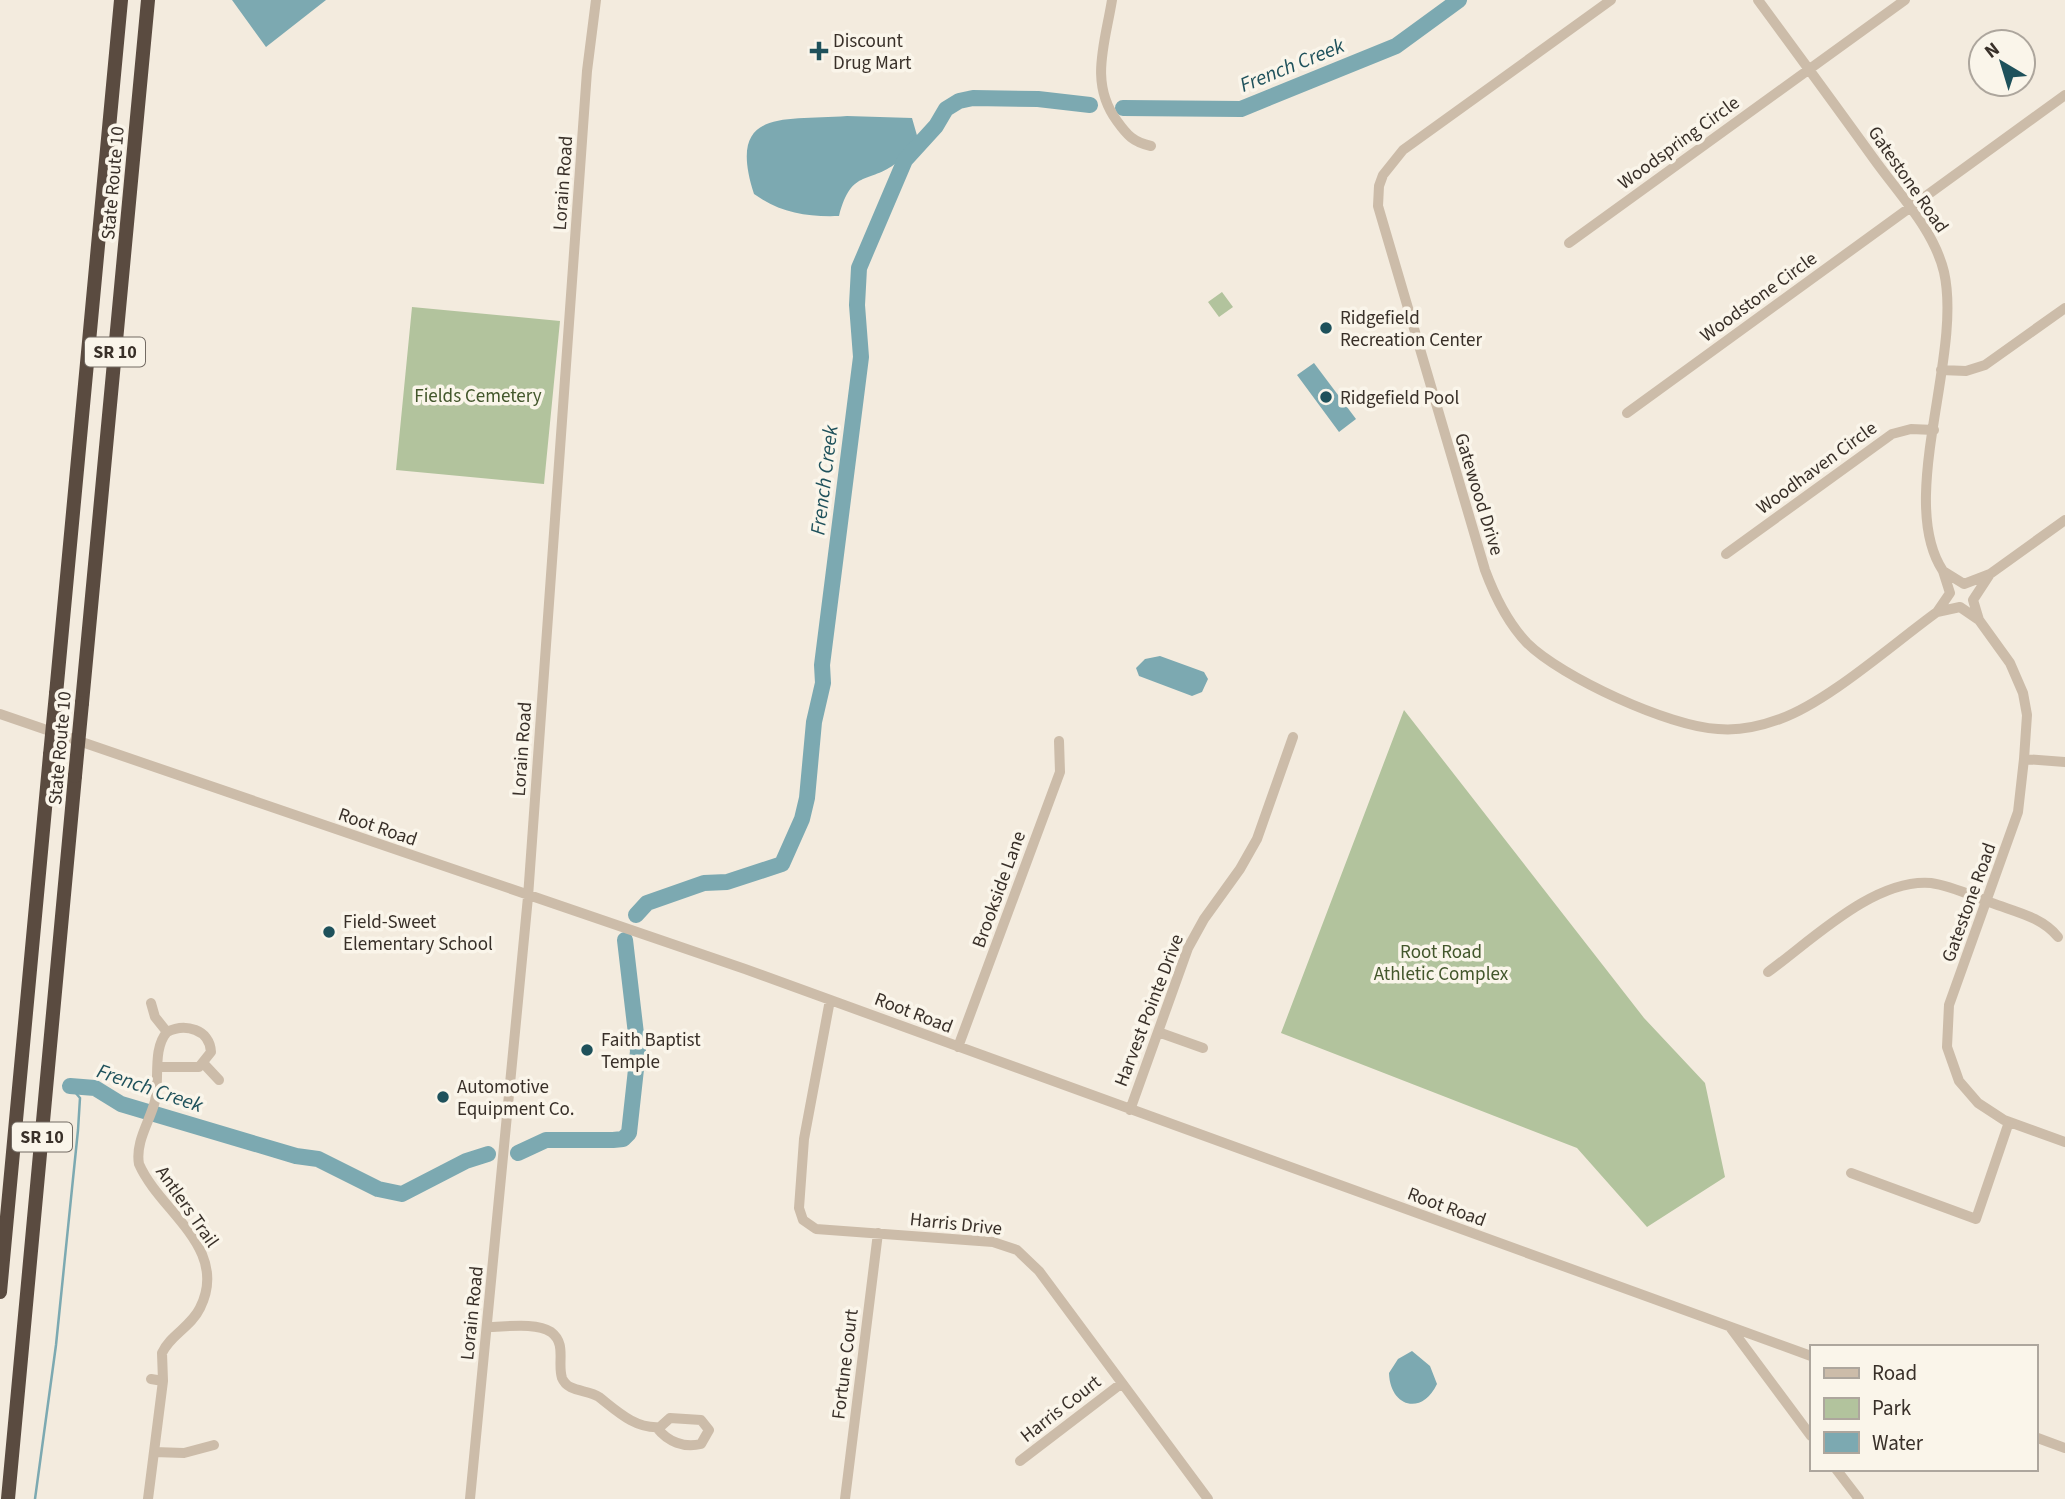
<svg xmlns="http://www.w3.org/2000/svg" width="2065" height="1499" font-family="'Source Sans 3',sans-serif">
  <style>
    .green { fill: #b2c39d }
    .water { fill: #7ca9b1 }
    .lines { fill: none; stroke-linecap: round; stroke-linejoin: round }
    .stream { stroke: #7ca9b1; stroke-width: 2.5 }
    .river { stroke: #7ca9b1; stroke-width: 16 }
    .minor { stroke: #ccbca9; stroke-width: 10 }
    .highway { stroke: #5a4b40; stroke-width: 14 }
    .highway-bridge { stroke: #5a4b40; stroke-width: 14 }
    .poi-dot { fill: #1e515b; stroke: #faf5ea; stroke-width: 2.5 }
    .labels { text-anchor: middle; stroke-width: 7; stroke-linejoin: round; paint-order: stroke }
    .shield { fill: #faf5ea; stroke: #736b63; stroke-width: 2 }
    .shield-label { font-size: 18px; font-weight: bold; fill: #393029 }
    .poi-label { font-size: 19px; fill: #393029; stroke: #faf5ea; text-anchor: start }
    .street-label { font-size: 19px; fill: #393029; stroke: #faf5ea }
    .park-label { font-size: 19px; fill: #43572c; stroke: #faf5ea }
    .water-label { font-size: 21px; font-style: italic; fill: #1e515b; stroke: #faf5ea }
  </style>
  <rect width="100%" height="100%" fill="#f3ebde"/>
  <path class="green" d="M1222 292 1233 307 1219 317 1208 302Z
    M412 307 560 321 544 484 396 470Z
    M1404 710 1644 1018 1705 1083 1725 1177 1647 1227 1577 1148 1281 1033Z"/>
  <path class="water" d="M232 0H326L266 47Z
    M847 116 912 118 918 139C912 146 906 154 900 160 870 186 852 166 839 216 806 217 781 213 754 194 726 107 784 121 847 116Z
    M1314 363 1356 419 1339 432 1297 375Z
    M1160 656 1204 672 1208 679 1202 692 1192 696 1139 676 1136 668 1145 659Z
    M1412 1351 1430 1366 1437 1384C1422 1416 1390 1407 1389 1373L1398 1359Z"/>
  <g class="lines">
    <path class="stream" d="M35 1499 56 1345 78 1130 80 1098 70 1086"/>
    <path class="river" d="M1123 108 1241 109 1396 46 1459 0
      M636 915 647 903 704 883 727 882 782 864 802 819 807 798 814 722 823 683 822 665 861 357 857 305 859 268 905 160 936 126 946 109 959 101 973 98 1038 99 1090 105
      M70 1086 95 1088 121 1104 296 1156 318 1159 378 1189 402 1194 466 1161 488 1154
      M518 1153 546 1140H613L623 1139 629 1133 638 1051 625 940"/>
    <path class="minor" d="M1112 0C1105 44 1089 83 1117 121 1127 135 1133 142 1151 146
      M1611 0 1403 150 1383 175 1379 186 1378 206 1485 570C1495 597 1507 622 1527 643 1561 677 1670 727 1718 729 1739 731 1761 726 1780 719 1828 702 1894 643 1937 612
      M1758 0C1797 53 1836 106 1874 159 1899 194 1934 230 1944 272 1963 356 1896 500 1943 571
      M1569 243 1905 0
      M1941 370 1966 371 1985 365 2065 308
      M1627 413 2065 95
      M1726 554 1892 434 1911 429 1934 430
      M1943 571 1964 584 1990 574 1973 600 1979 620 1960 607 1937 612 1950 593Z
      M1990 574 2065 520
      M1979 620 2010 663 2023 693 2027 715 2024 759 2018 812 1949 1005 1947 1047 1959 1081 1978 1103 2004 1120 2065 1142
      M0 714 745 969 1811 1356
      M2024 759 2065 762
      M1768 972C1811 941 1874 878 1931 883 1952 886 1972 896 1992 903 2016 912 2042 917 2058 937
      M830 1000 804 1139 799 1208 803 1220 816 1229 993 1242 1017 1250 1039 1271 1208 1499
      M151 1003 155 1017 167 1032
      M1158 1032 1203 1048
      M958 1047 1060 772 1059 741
      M204 1064 219 1080
      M158 1067H199L211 1052C210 1029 185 1023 167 1032
      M1130 1110 1188 948 1204 919 1240 869 1257 839 1293 737
      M1851 1173 1976 1219 2009 1122
      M487 1327C505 1327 536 1322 551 1332 567 1344 557 1362 562 1378 568 1393 588 1389 599 1397 617 1411 635 1429 660 1427L670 1418 701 1420 709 1430 701 1444C684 1448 668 1442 657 1428
      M1730 1327 1811 1436
      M151 1379 163 1381
      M2035 1437 2065 1448
      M154 1452 184 1453 214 1445
      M1020 1461 1122 1383
      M1836 1469 1859 1499
      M148 1499 163 1381 162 1353C170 1335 191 1327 200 1308 230 1248 160 1212 139 1164 135 1142 150 1121 155 1101 160 1080 152 1049 167 1032
      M470 1499 528 897 587 71 596 0
      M845 1499 878 1233"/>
    <path class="highway" d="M56 694 121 0
      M82 703 148 0
      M0 1292 50 755
      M8 1499 75 776"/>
    <path class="highway-bridge" d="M50 755 56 694
      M75 776 82 703"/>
  </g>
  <g class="poi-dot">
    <path d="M815.5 40.5h7v7h7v7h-7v7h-7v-7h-7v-7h7z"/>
    <circle cx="1326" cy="328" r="7"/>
    <circle cx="1326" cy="397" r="7"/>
    <circle cx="329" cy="932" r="7"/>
    <circle cx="587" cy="1050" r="7"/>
    <circle cx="443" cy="1097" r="7"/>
  </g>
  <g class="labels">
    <g class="shield">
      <rect x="85" y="337.5" width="60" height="29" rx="5"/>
      <rect x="12" y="1122.5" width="60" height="29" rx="5"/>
    </g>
    <g class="shield-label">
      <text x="115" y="358">SR 10</text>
      <text x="42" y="1143">SR 10</text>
    </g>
    <g class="poi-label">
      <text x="833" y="47">Discount<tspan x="833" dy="22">Drug Mart</tspan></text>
      <text x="1340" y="324">Ridgefield<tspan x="1340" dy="22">Recreation Center</tspan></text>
      <text x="1340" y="404">Ridgefield Pool</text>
      <text x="343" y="928">Field-Sweet<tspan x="343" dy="22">Elementary School</tspan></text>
      <text x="601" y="1046">Faith Baptist<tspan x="601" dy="22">Temple</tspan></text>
      <text x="457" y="1093">Automotive<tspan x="457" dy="22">Equipment Co.</tspan></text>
    </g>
    <g class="street-label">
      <text transform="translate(1678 142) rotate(-36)" y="7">Woodspring Circle</text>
      <text transform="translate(1909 179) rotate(55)" y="7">Gatestone Road</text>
      <text transform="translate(112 183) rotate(-85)" y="7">State Route 10</text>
      <text transform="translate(562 183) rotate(-86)" y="7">Lorain Road</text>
      <text transform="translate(1758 296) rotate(-36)" y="7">Woodstone Circle</text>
      <text transform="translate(1816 467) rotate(-36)" y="7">Woodhaven Circle</text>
      <text transform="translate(1480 494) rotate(73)" y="7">Gatewood Drive</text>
      <text transform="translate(59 748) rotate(-85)" y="7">State Route 10</text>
      <text transform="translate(521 749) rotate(-86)" y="7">Lorain Road</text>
      <text transform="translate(378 826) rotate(19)" y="7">Root Road</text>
      <text transform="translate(998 889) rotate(-70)" y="7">Brookside Lane</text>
      <text transform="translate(1968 902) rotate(-70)" y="7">Gatestone Road</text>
      <text transform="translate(1148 1010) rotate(-69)" y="7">Harvest Pointe Drive</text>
      <text transform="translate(914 1012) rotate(21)" y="7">Root Road</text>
      <text transform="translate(188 1206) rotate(55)" y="7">Antlers Trail</text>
      <text transform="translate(1447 1206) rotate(20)" y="7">Root Road</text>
      <text transform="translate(956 1223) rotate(6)" y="7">Harris Drive</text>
      <text transform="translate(471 1313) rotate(-84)" y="7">Lorain Road</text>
      <text transform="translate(844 1364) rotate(-83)" y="7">Fortune Court</text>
      <text transform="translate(1060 1408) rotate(-38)" y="7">Harris Court</text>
    </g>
    <g class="park-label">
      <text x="478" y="402">Fields Cemetery</text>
      <text x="1441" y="958">Root Road<tspan x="1441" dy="22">Athletic Complex</tspan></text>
    </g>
    <g class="water-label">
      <text transform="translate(1292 65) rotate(-22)" y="7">French Creek</text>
      <text transform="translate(824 480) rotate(-83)" y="7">French Creek</text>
      <text transform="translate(150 1088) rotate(19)" y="7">French Creek</text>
    </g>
  </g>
  <rect x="1810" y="1345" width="228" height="126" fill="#faf5ea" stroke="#ada69d" stroke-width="2"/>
  <rect x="1824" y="1368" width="35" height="10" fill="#ccbca9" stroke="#ada69d" stroke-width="2"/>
  <text x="1872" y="1380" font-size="21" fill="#393029">Road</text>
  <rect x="1824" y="1398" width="35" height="21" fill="#b2c39d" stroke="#ada69d" stroke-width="2"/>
  <text x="1872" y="1415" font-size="21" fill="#393029">Park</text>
  <rect x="1824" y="1432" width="35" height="21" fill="#7ca9b1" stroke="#ada69d" stroke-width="2"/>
  <text x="1872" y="1450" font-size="21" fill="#393029">Water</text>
  <g transform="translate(2002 63) rotate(322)"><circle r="33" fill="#faf5ea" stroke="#ada69d" stroke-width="2"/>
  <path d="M0-5L12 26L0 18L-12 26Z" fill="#1e515b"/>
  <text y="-10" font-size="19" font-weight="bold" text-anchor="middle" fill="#393029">N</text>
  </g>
</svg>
